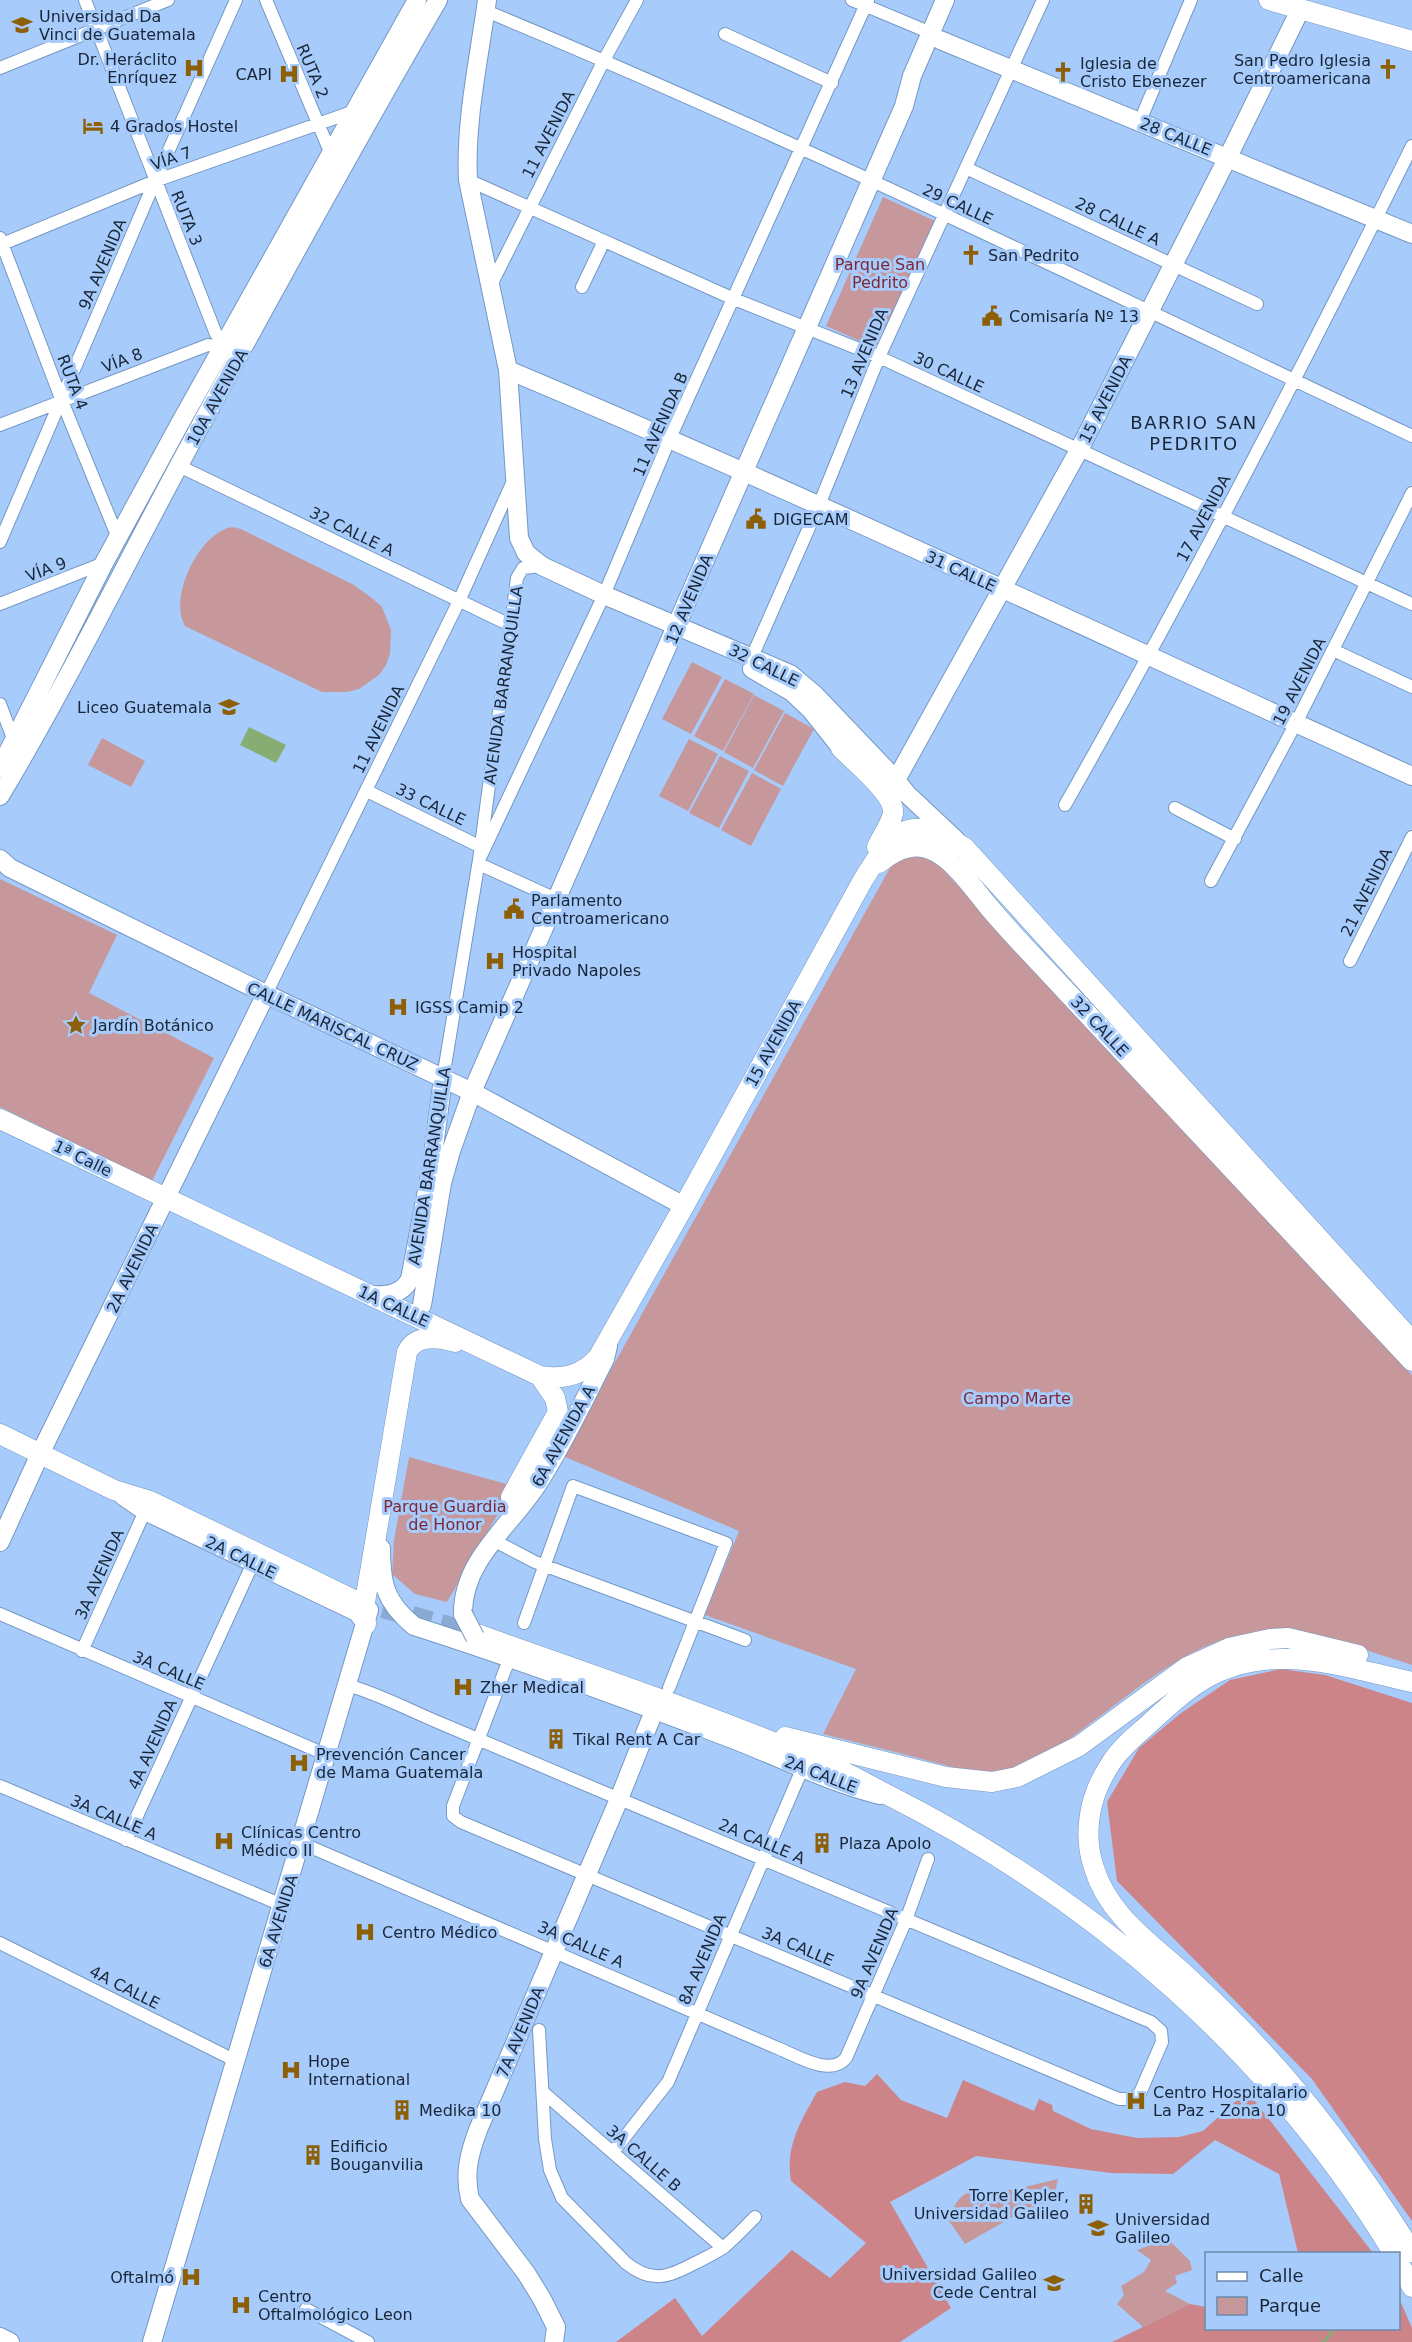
<svg xmlns="http://www.w3.org/2000/svg" width="1412" height="2342" font-family="'DejaVu Sans',sans-serif">
  <style>
    .green { fill: #c7989b }
    .forest { fill: #cd8489 }
    .water { fill: #88ad73 }
    .lines { fill: none; stroke-linecap: round; stroke-linejoin: round }
    .stream { stroke: #88ad73; stroke-width: 3 }
    .primary-tunnel { stroke: #8baad3; stroke-width: 20; stroke-dasharray: 20 10; stroke-linecap: butt }
    .street-casing { stroke: #7598c4; stroke-width: 14 }
    .secondary-casing { stroke: #7598c4; stroke-width: 20 }
    .primary-casing { stroke: #7598c4; stroke-width: 21 }
    .street { stroke: #fff; stroke-width: 12 }
    .secondary { stroke: #fff; stroke-width: 18 }
    .primary { stroke: #fff; stroke-width: 20 }
    .secondary-bridge-casing { stroke: #7598c4; stroke-width: 20; stroke-linecap: butt }
    .secondary-bridge { stroke: #fff; stroke-width: 18 }
    .labels { text-anchor: middle; stroke-width: 6; stroke-linejoin: round; paint-order: stroke }
    .poi-label { font-size: 16px; fill: #192638; stroke: #a7cbfa; text-anchor: start }
    .street-label { font-size: 16px; fill: #192638; stroke: #a7cbfa }
    .park-label { font-size: 16px; fill: #7f2735; stroke: #a7cbfa }
    .neighbourhood-label { font-size: 18px; letter-spacing: 1.5px; fill: #192638; stroke: #a7cbfa }
  </style>
  <rect width="100%" height="100%" fill="#a7cbfa"/>
  <path class="green" d="M883 197 935 221 878 349 826 326Z
    M232 527 241 529 354 585 373 599 382 607 391 630 390 654 386 665 379 675 359 689 347 692H322L185 626C168 597 199 533 232 527Z
    M692 662 722 677 691 734 662 719Z
    M725 679 754 694 723 751 694 736Z
    M754 695 784 711 753 768 724 752Z
    M785 713 814 729 783 786 754 770Z
    M102 738 145 761 131 787 88 765Z
    M689 739 718 754 688 811 659 796Z
    M720 756 749 771 719 828 689 813Z
    M752 773 781 789 751 846 721 830Z
    M906 855 929 857 938 864 1412 1375V1665C1370 1652 1301 1626 1257 1632 1196 1639 1147 1681 1099 1717 1071 1737 1044 1762 1010 1770 978 1777 942 1764 911 1756 882 1749 852 1741 823 1734L856 1669 705 1615 739 1531 563 1456 891 866Z
    M0 879 117 935 89 993 214 1058 152 1181 0 1107Z
    M409 1457 514 1486 447 1602 415 1594 392 1574 394 1540Z
    M1058 2179 1053 2201 1016 2215 965 2244 949 2221C960 2177 985 2195 1016 2189 1030 2186 1044 2182 1058 2179Z
    M1168 2239 1190 2261 1192 2270 1175 2276 1177 2283 1165 2291 1190 2304 1143 2327 1117 2304 1124 2295 1121 2286 1144 2272 1151 2260 1137 2250Z"/>
  <path class="forest" d="M1281 1669 1325 1675 1412 1703V2221L1312 2079 1117 1881 1107 1802 1139 1748 1181 1713 1230 1680Z
    M877 2074 901 2100 947 2118 963 2080 1034 2111 1039 2099 1052 2105 1053 2111 1091 2129 1137 2138 1179 2137 1203 2131 1247 2091 1373 2253H1298L1279 2174 1215 2140 1173 2174 1111 2173 976 2156 890 2202 951 2308 900 2342H616L675 2298 702 2336 792 2250 830 2278 866 2243 791 2181C785 2146 801 2121 817 2092L845 2082 865 2086Z
    M1399 2298 1412 2328V2342H1112L1190 2304 1206 2307V2328H1398Z"/>
  <path class="water" d="M249 727 286 745 276 763 240 745Z"/>
  <g class="lines">
    <path class="stream" d="M1323 2342 1336 2328"/>
    <path class="primary-tunnel" d="M354 1600 477 1634"/>
    <g class="street-casing">
      <path id="street" d="M85 0 216 334 226 341
        M266 0 331 154
        M852 0 931 33
        M486 11C800 141 1105 291 1412 436
        M725 34 832 83
        M0 68 168 0
        M1140 121 1191 0
        M966 168 1257 304
        M468 180 734 299 879 357 1412 604
        M0 238 62 401 118 538
        M0 245 155 181 355 111
        M491 285 604 60 637 0
        M582 287 604 241
        M0 425 208 345 223 347
        M179 466 510 625
        M0 542 155 181 236 0
        M0 604 104 563
        M1333 650 1412 687
        M752 657 819 505 879 357 1043 0
        M0 704 14 741
        M367 791 481 847
        M1065 805C1188 589 1302 369 1412 146
        M1175 808 1235 839
        M479 860 604 595 670 438 868 0
        M479 864 558 900
        M1211 881 1296 723 1412 493
        M1350 961 1412 837
        M266 994 459 601 514 479
        M443 1078 479 860 517 578 523 568 542 566
        M493 1540 535 1562 745 1640
        M0 1614 327 1755
        M524 1623 573 1486 726 1543 669 1688
        M82 1651 145 1511
        M347 1685C379 1694 409 1710 440 1723 494 1746 548 1769 603 1792 786 1869 968 1947 1151 2022L1161 2031 1162 2042 1140 2093 1132 2099H1119L1109 2095 461 1822 453 1816V1806L510 1657
        M0 1786 282 1905
        M126 1840 253 1563
        M301 1843 775 2047C794 2054 830 2078 846 2058L906 1920 928 1859
        M0 1943 236 2061
        M539 2030 545 2139 550 2170 562 2198 626 2263C652 2284 669 2277 695 2263 705 2258 716 2253 724 2247 735 2238 745 2227 755 2217
        M544 2093 723 2248
        M613 2152 668 2082 803 1767
        M306 2309 368 2342"/>
    </g>
    <g class="secondary-casing">
      <path id="secondary" d="M487 0C479 59 465 121 468 180L508 370 519 538 526 553 542 566 604 595 790 674 815 695 896 780 907 794 956 840
        M940 40 1412 234
        M508 370C813 498 1111 640 1412 776
        M752 669 792 692 811 710 841 748 852 755
        M0 768 104 563 179 425 417 0
        M896 780 1079 450 1228 157 1300 10
        M0 796C64 689 119 577 178 467 263 310 348 154 438 0
        M0 859 10 868 266 994 472 1092 684 1206
        M370 1295C386 1296 402 1295 410 1279L431 1170 443 1078
        M422 1305 442 1183 451 1151 472 1092 904 106 912 76 945 0
        M123 1496 145 1511 357 1612 366 1624
        M0 1542 40 1454 266 994
        M381 1548C381 1584 385 1602 414 1626 520 1660 624 1698 727 1737 778 1756 827 1782 880 1795
        M463 1614C462 1561 511 1525 537 1485 562 1447 584 1400 605 1359L608 1346
        M0 2337 10 2342
        M152 2342 369 1610
        M554 2342 556 2327 542 2299 526 2273 470 2199C464 2174 469 2154 478 2130L619 1799 654 1711"/>
    </g>
    <g class="primary-casing">
      <path id="primary" d="M1269 0 1412 41
        M841 748C854 762 895 793 893 813 891 824 882 836 877 847
        M879 863C930 820 959 871 989 907 1004 925 1020 942 1036 959L1412 1361
        M0 1119 540 1376C563 1380 584 1375 599 1356L684 1206 863 880C894 830 908 811 965 848L1412 1341
        M0 1434 114 1490 150 1501 354 1600
        M511 1497 558 1412 555 1398 540 1376
        M366 1624 364 1608 407 1352C416 1334 438 1337 455 1342
        M477 1634C597 1677 718 1717 835 1768 854 1776 872 1787 890 1796 1097 1901 1273 2055 1394 2254
        M1412 1682C1339 1666 1264 1638 1195 1685 1179 1696 1165 1709 1151 1722 1137 1735 1121 1747 1111 1763 1090 1794 1082 1832 1094 1868 1108 1913 1145 1939 1179 1969 1200 1988 1221 2008 1241 2029 1307 2096 1362 2172 1412 2252
        M785 1737 946 1777 992 1782 1017 1777 1079 1746 1187 1667 1229 1648 1270 1639 1288 1638 1358 1655
        M1398 2261 1412 2287"/>
    </g>
    <use href="#street" class="street"/>
    <use href="#secondary" class="secondary"/>
    <use href="#primary" class="primary"/>
    <g class="secondary-bridge-casing">
      <path id="secondary-bridge" d="M463 1614 475 1637"/>
    </g>
    <use href="#secondary-bridge" class="secondary-bridge"/>
  </g>
  <defs>
    <g id="university-bare" transform="scale(1.62)"><path d="M0-5L7-2L0 1L-7-2ZM-4 1L0 2.5L4 1V4Q0 6-4 4Z" fill="#8d5f07" stroke="#a7cbfa" stroke-width="2.5" paint-order="stroke"/></g>
    <g id="hospital-bare" transform="scale(1.62)"><path d="M-5-5h3v3.5h4V-5h3V5h-3V1.5h-4V5h-3Z" fill="#8d5f07" stroke="#a7cbfa" stroke-width="2.5" paint-order="stroke"/></g>
    <g id="church-bare" transform="scale(1.62)"><path d="M-1.2-6h2.4v3.5h3.3v2.4h-3.3V6h-2.4V-.1h-3.3v-2.4h3.3Z" fill="#8d5f07" stroke="#a7cbfa" stroke-width="2.5" paint-order="stroke"/></g>
    <g id="hotel-bare" transform="scale(1.62)"><path d="M-6-4.5h1.5V1H6V5H4.5V3h-9V5H-6ZM-4 0a1.8 1.8 0 1 1 3.6 0ZM.5 0V-2.5h3Q6-2.5 6 0Z" fill="#8d5f07" stroke="#a7cbfa" stroke-width="2.5" paint-order="stroke"/></g>
    <g id="civic-bare" transform="scale(1.62)"><path d="M-.6-6.5H3V-4.5H.6V-3L4-1V1h2V6H-6V1h2V-1L-.6-3ZM-1.2 2.5V6h2.4V2.5Z" fill="#8d5f07" stroke="#a7cbfa" stroke-width="2.5" paint-order="stroke"/></g>
    <g id="school-bare" transform="scale(1.62)"><path d="M0-5L7-2L0 1L-7-2ZM-4 1L0 2.5L4 1V4Q0 6-4 4Z" fill="#8d5f07" stroke="#a7cbfa" stroke-width="2.5" paint-order="stroke"/></g>
    <g id="sight-bare" transform="scale(1.62)"><path d="M0-6L1.8-2.2L6-1.7L2.9 1.2L3.7 5.4L0 3.3L-3.7 5.4L-2.9 1.2L-6-1.7L-1.8-2.2Z" fill="#8d5f07" stroke="#a7cbfa" stroke-width="2.5" paint-order="stroke"/></g>
    <g id="building-bare" transform="scale(1.62)"><path d="M-4-6H4V6H1V3H-1V6H-4ZM-2.5-4.3h1.7v1.8h-1.7ZM.8-4.3h1.7v1.8H.8ZM-2.5-1h1.7V.8h-1.7ZM.8-1h1.7V.8H.8Z" fill="#8d5f07" stroke="#a7cbfa" stroke-width="2.5" paint-order="stroke"/></g>
  </defs>
  <g fill-rule="evenodd">
    <use href="#university-bare" x="22" y="25"/>
    <use href="#hospital-bare" x="194" y="68"/>
    <use href="#church-bare" x="1388" y="69"/>
    <use href="#church-bare" x="1063" y="72"/>
    <use href="#hospital-bare" x="289" y="74"/>
    <use href="#hotel-bare" x="93" y="126"/>
    <use href="#church-bare" x="971" y="255"/>
    <use href="#civic-bare" x="992" y="316"/>
    <use href="#civic-bare" x="756" y="519"/>
    <use href="#school-bare" x="229" y="707"/>
    <use href="#civic-bare" x="514" y="909"/>
    <use href="#hospital-bare" x="495" y="961"/>
    <use href="#hospital-bare" x="398" y="1007"/>
    <use href="#sight-bare" x="76" y="1025"/>
    <use href="#hospital-bare" x="463" y="1687"/>
    <use href="#building-bare" x="556" y="1739"/>
    <use href="#hospital-bare" x="299" y="1763"/>
    <use href="#hospital-bare" x="224" y="1841"/>
    <use href="#building-bare" x="822" y="1843"/>
    <use href="#hospital-bare" x="365" y="1932"/>
    <use href="#hospital-bare" x="291" y="2070"/>
    <use href="#hospital-bare" x="1136" y="2101"/>
    <use href="#building-bare" x="402" y="2110"/>
    <use href="#building-bare" x="313" y="2155"/>
    <use href="#building-bare" x="1086" y="2204"/>
    <use href="#university-bare" x="1098" y="2228"/>
    <use href="#hospital-bare" x="191" y="2277"/>
    <use href="#university-bare" x="1054" y="2283"/>
    <use href="#hospital-bare" x="241" y="2305"/>
  </g>
  <g class="labels">
    <g class="poi-label">
      <text x="39" y="22">Universidad Da<tspan x="39" dy="18">Vinci de Guatemala</tspan></text>
      <text x="177" y="65" text-anchor="end">Dr. Heráclito<tspan x="177" dy="18">Enríquez</tspan></text>
      <text x="1371" y="66" text-anchor="end">San Pedro Iglesia<tspan x="1371" dy="18">Centroamericana</tspan></text>
      <text x="1080" y="69">Iglesia de<tspan x="1080" dy="18">Cristo Ebenezer</tspan></text>
      <text x="272" y="80" text-anchor="end">CAPI</text>
      <text x="110" y="132">4 Grados Hostel</text>
      <text x="988" y="261">San Pedrito</text>
      <text x="1009" y="322">Comisaría Nº 13</text>
      <text x="773" y="525">DIGECAM</text>
      <text x="212" y="713" text-anchor="end">Liceo Guatemala</text>
      <text x="531" y="906">Parlamento<tspan x="531" dy="18">Centroamericano</tspan></text>
      <text x="512" y="958">Hospital<tspan x="512" dy="18">Privado Napoles</tspan></text>
      <text x="415" y="1013">IGSS Camip 2</text>
      <text x="93" y="1031">Jardín Botánico</text>
      <text x="480" y="1693">Zher Medical</text>
      <text x="573" y="1745">Tikal Rent A Car</text>
      <text x="316" y="1760">Prevención Cancer<tspan x="316" dy="18">de Mama Guatemala</tspan></text>
      <text x="241" y="1838">Clínicas Centro<tspan x="241" dy="18">Médico II</tspan></text>
      <text x="839" y="1849">Plaza Apolo</text>
      <text x="382" y="1938">Centro Médico</text>
      <text x="308" y="2067">Hope<tspan x="308" dy="18">International</tspan></text>
      <text x="1153" y="2098">Centro Hospitalario<tspan x="1153" dy="18">La Paz - Zona 10</tspan></text>
      <text x="419" y="2116">Medika 10</text>
      <text x="330" y="2152">Edificio<tspan x="330" dy="18">Bouganvilia</tspan></text>
      <text x="1069" y="2201" text-anchor="end">Torre Kepler,<tspan x="1069" dy="18">Universidad Galileo</tspan></text>
      <text x="1115" y="2225">Universidad<tspan x="1115" dy="18">Galileo</tspan></text>
      <text x="1037" y="2280" text-anchor="end">Universidad Galileo<tspan x="1037" dy="18">Cede Central</tspan></text>
      <text x="174" y="2283" text-anchor="end">Oftalmó</text>
      <text x="258" y="2302">Centro<tspan x="258" dy="18">Oftalmológico Leon</tspan></text>
    </g>
    <g class="street-label">
      <text transform="translate(313 71) rotate(67)" y="6">RUTA 2</text>
      <text transform="translate(548 134) rotate(-63)" y="6">11 AVENIDA</text>
      <text transform="translate(1176 136) rotate(22)" y="6">28 CALLE</text>
      <text transform="translate(171 158) rotate(-19)" y="6">VÍA 7</text>
      <text transform="translate(958 204) rotate(25)" y="6">29 CALLE</text>
      <text transform="translate(187 218) rotate(68)" y="6">RUTA 3</text>
      <text transform="translate(1118 221) rotate(25)" y="6">28 CALLE A</text>
      <text transform="translate(102 264) rotate(-67)" y="6">9A AVENIDA</text>
      <text transform="translate(864 353) rotate(-67)" y="6">13 AVENIDA</text>
      <text transform="translate(122 360) rotate(-21)" y="6">VÍA 8</text>
      <text transform="translate(949 372) rotate(25)" y="6">30 CALLE</text>
      <text transform="translate(73 382) rotate(69)" y="6">RUTA 4</text>
      <text transform="translate(217 397) rotate(-61)" y="6">10A AVENIDA</text>
      <text transform="translate(1105 399) rotate(-63)" y="6">15 AVENIDA</text>
      <text transform="translate(660 424) rotate(-66)" y="6">11 AVENIDA B</text>
      <text transform="translate(1203 518) rotate(-62)" y="6">17 AVENIDA</text>
      <text transform="translate(352 531) rotate(26)" y="6">32 CALLE A</text>
      <text transform="translate(46 569) rotate(-21)" y="6">VÍA 9</text>
      <text transform="translate(961 571) rotate(25)" y="6">31 CALLE</text>
      <text transform="translate(689 599) rotate(-67)" y="6">12 AVENIDA</text>
      <text transform="translate(764 665) rotate(26)" y="6">32 CALLE</text>
      <text transform="translate(1299 681) rotate(-63)" y="6">19 AVENIDA</text>
      <text transform="translate(503 685) rotate(-82)" y="6">AVENIDA BARRANQUILLA</text>
      <text transform="translate(378 729) rotate(-64)" y="6">11 AVENIDA</text>
      <text transform="translate(431 804) rotate(26)" y="6">33 CALLE</text>
      <text transform="translate(1366 892) rotate(-64)" y="6">21 AVENIDA</text>
      <text transform="translate(333 1026) rotate(25)" y="6">CALLE MARISCAL CRUZ</text>
      <text transform="translate(1100 1026) rotate(47)" y="6">32 CALLE</text>
      <text transform="translate(773 1043) rotate(-61)" y="6">15 AVENIDA</text>
      <text transform="translate(83 1158) rotate(26)" y="6">1ª Calle</text>
      <text transform="translate(429 1166) rotate(-81)" y="6">AVENIDA BARRANQUILLA</text>
      <text transform="translate(132 1268) rotate(-64)" y="6">2A AVENIDA</text>
      <text transform="translate(394 1306) rotate(25)" y="6">1A CALLE</text>
      <text transform="translate(563 1436) rotate(-61)" y="6">6A AVENIDA A</text>
      <text transform="translate(241 1557) rotate(26)" y="6">2A CALLE</text>
      <text transform="translate(99 1574) rotate(-66)" y="6">3A AVENIDA</text>
      <text transform="translate(169 1670) rotate(23)" y="6">3A CALLE</text>
      <text transform="translate(152 1744) rotate(-66)" y="6">4A AVENIDA</text>
      <text transform="translate(821 1774) rotate(21)" y="6">2A CALLE</text>
      <text transform="translate(114 1817) rotate(23)" y="6">3A CALLE A</text>
      <text transform="translate(762 1841) rotate(23)" y="6">2A CALLE A</text>
      <text transform="translate(278 1921) rotate(-73)" y="6">6A AVENIDA</text>
      <text transform="translate(581 1944) rotate(24)" y="6">3A CALLE A</text>
      <text transform="translate(798 1946) rotate(23)" y="6">3A CALLE</text>
      <text transform="translate(874 1953) rotate(-67)" y="6">9A AVENIDA</text>
      <text transform="translate(702 1959) rotate(-67)" y="6">8A AVENIDA</text>
      <text transform="translate(125 1987) rotate(27)" y="6">4A CALLE</text>
      <text transform="translate(520 2032) rotate(-67)" y="6">7A AVENIDA</text>
      <text transform="translate(644 2158) rotate(41)" y="6">3A CALLE B</text>
    </g>
    <g class="park-label">
      <text x="880" y="270">Parque San<tspan x="880" dy="18">Pedrito</tspan></text>
      <text x="1017" y="1404">Campo Marte</text>
      <text x="445" y="1512">Parque Guardia<tspan x="445" dy="18">de Honor</tspan></text>
    </g>
    <g class="neighbourhood-label">
      <text x="1194" y="429">BARRIO SAN<tspan x="1194" dy="21">PEDRITO</tspan></text>
    </g>
  </g>
  <rect x="1205" y="2252" width="195" height="78" fill="#a7cbfa" stroke="#6e89ac" stroke-width="1.5"/>
  <rect x="1217" y="2272" width="30" height="9" fill="#ffffff" stroke="#6e89ac" stroke-width="1.5"/>
  <text x="1259" y="2282" font-size="18" fill="#192638">Calle</text>
  <rect x="1217" y="2297" width="30" height="18" fill="#c7989b" stroke="#6e89ac" stroke-width="1.5"/>
  <text x="1259" y="2312" font-size="18" fill="#192638">Parque</text>
</svg>
